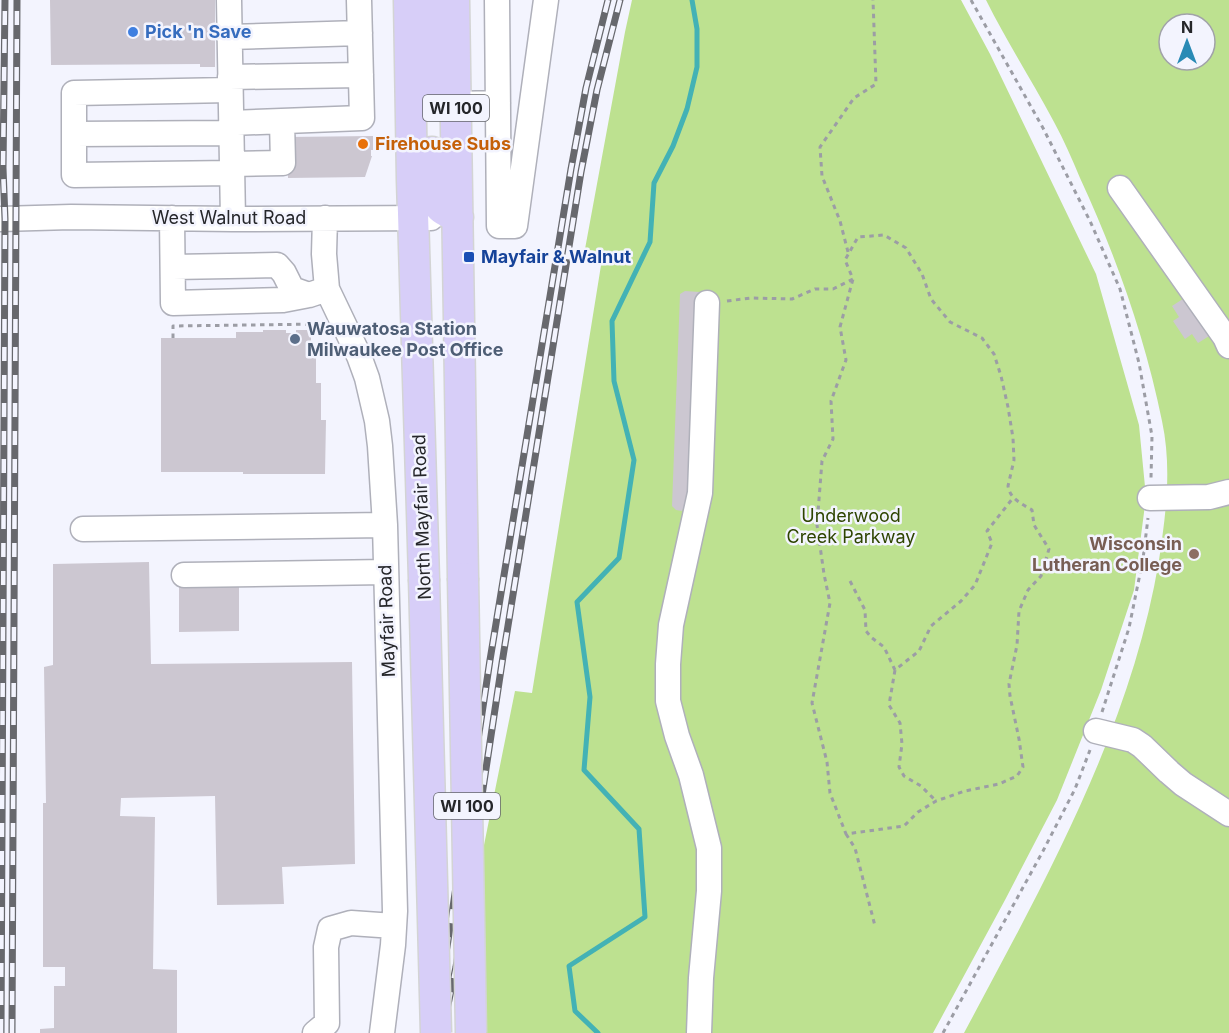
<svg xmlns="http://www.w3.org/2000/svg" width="1229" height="1033" font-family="Inter,sans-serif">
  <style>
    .green { fill: #bde190; fill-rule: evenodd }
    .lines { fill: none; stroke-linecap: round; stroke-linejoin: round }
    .stream { stroke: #43b2b5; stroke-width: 5 }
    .building { fill: #ccc7d1 }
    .minor-casing { stroke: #afb0ba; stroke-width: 27 }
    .major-casing { stroke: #d3d4d4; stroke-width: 33 }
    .path { stroke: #9c9da5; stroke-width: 3; stroke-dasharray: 4.5 4.5; stroke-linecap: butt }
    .minor { stroke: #fff; stroke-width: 24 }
    .major { stroke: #d7cef8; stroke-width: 30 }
    .rail-casing { stroke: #67686d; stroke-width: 7 }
    .rail { stroke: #f3f4fe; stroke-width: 4.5; stroke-dasharray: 14; stroke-linecap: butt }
    .major-bridge-casing { stroke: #d3d4d4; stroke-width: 33; stroke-linecap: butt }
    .major-bridge { stroke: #d7cef8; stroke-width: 30 }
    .shop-dot { fill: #3f7fe0; stroke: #f3f4fe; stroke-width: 2 }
    .food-dot { fill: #e8710a; stroke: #f3f4fe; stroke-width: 2 }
    .transit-dot { fill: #1a4fb4; stroke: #f3f4fe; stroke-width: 2 }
    .service-dot { fill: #5c6f8a; stroke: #f3f4fe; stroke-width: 2 }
    .education-dot { fill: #8d6e63; stroke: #f3f4fe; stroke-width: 2 }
    .labels { text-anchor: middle; stroke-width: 5; stroke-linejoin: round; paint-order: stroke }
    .shield { fill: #f3f4fe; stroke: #63646a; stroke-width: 1.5 }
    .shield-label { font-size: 16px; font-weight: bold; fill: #25262a }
    .shop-label { font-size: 18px; font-weight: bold; fill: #366cbe; stroke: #f3f4fe; text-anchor: start }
    .food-label { font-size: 18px; font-weight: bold; fill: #c56008; stroke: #f3f4fe; text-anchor: start }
    .street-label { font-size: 18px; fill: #25262a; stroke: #f3f4fe }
    .transit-label { font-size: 18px; font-weight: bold; fill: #164399; stroke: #f3f4fe; text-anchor: start }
    .service-label { font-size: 18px; font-weight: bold; fill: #4e5e75; stroke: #f3f4fe; text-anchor: start }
    .park-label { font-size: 18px; fill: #2e4500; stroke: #f3f4fe }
    .education-label { font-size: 18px; font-weight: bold; fill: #785e54; stroke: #f3f4fe; text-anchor: end }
  </style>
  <rect width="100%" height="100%" fill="#f3f4fe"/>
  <path class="green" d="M632 0H961L990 54 1096 274 1139 425 1146 497 1134 590 1101 690 1057 800 1005 900 933 1033H485L480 865 515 691 532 693 603 253 585 249 625 32Z
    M986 0H1229V1033H964C1044 883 1131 729 1159 560 1166 513 1172 468 1162 421 1145 337 1116 256 1080 178 1072 159 1064 140 1054 122 1032 81 1007 42 986 0ZM1169 24H1205V60H1169Z"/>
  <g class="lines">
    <path class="stream" d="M598 1033 575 1011 569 966 645 917 639 829 584 770 590 697 577 602 619 558 634 460 614 381 612 321 650 242 654 183 673 146 687 109 697 67V29L692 0"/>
  </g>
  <path class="building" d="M50 0H215V67H200V64L51 65Z
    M373 136V150H371V156H372L365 177 288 178 287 137Z
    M685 291 700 292 693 487 682 511 676 510 672 506 680 294Z
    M1189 295 1214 333 1198 343 1192 334 1185 339 1173 321 1179 317 1172 306Z
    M263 330H286V333H296V330H311V353H316V383H321V420H326L325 474H243V472H161V338H236V332H263Z
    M149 562 151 664 352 662 355 864 282 867 284 904 217 905 215 796 121 798 120 816 155 817 153 969 177 970V1033H40V1029L54 1028V986H65V967H43V803H46L44 667 53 665V564Z
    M239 586V631L179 632V587Z"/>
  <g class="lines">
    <g class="minor-casing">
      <path id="minor" d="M229 0 233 219
        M497 0 499 226H515L546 0
        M229 37 360 33
        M230 77 361 75
        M230 90 74 93V175L232 173
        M456 104 498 103
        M231 123 362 118 359 0
        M74 134 231 133
        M232 164 283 163 282 121
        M1120 188 1225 337 1229 346
        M172 218 173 303 283 300 309 295 327 289
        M325 218 324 254 327 289 359 356 367 378 377 421 380 446 385 525 395 911 393 945 382 1033
        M0 219 71 217 233 219 431 218
        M173 267 277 265 284 273 292 289 309 295
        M1150 498 1209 497 1229 492
        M83 529 385 525
        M184 575 386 572
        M1096 731 1133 740 1142 746 1169 772 1183 784 1229 814
        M315 1033 327 1023 326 947 330 929 351 923 394 926
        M699 1033 701 978 709 891V848L691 775 677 736 668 701V664L671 625 700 493 707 303"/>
    </g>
    <g class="major-casing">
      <path id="major" d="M409 0 412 180 424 579
        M430 0 431 89
        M454 0 463 578
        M432 152C432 167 429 197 441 208 445 212 452 214 458 217"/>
    </g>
    <path class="path" d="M971 0 1043 128 1090 221 1120 289 1139 363 1152 436 1151 478
      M848 252 840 221 822 176 820 147 854 98 876 84 873 0
      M727 301 751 298 792 299 815 289H833L853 279 845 260 858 237 884 235 906 248 922 274 931 299 950 322 982 338 994 354 1001 376 1008 407 1013 438 1014 460 1008 486C1010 499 1022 504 1032 510L1034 525 1049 549 1041 576 1028 590 1019 611 1017 645 1009 684 1010 696 1019 739 1023 767 1017 776 999 784 965 791 936 801 918 812 904 826 846 834 830 793 827 762 812 703 830 603 824 574 817 525 822 461 833 439 831 401 846 360 840 327 853 279
      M173 338V326L323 324
      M850 581 865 610 866 631 872 638 884 647 895 670 919 651 931 626 961 601 975 585 992 543 987 531 1013 498
      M895 670 889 705 900 723 902 744 899 767 904 776 921 786 936 801
      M1102 712 1129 628 1143 559 1148 518
      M846 834 855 848 875 926
      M943 1033 1043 851 1075 789 1090 750"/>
    <use href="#minor" class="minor"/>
    <use href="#major" class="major"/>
    <g class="rail-casing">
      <path id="rail" d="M1 1033 5 219 3 168 5 0
        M12 1033 17 0
        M429 1033 447 947 490 660 571 169 586 88 608 0
        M442 1033 456 967 502 663 581 172 597 90 620 0"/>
    </g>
    <use href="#rail" class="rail"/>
    <g class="major-bridge-casing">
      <path id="major-bridge" d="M463 578 471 1033
        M424 579 436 1033"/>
    </g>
    <use href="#major-bridge" class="major-bridge"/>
  </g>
  <circle class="shop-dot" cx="133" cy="32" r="6"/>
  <circle class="food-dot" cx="363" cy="144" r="6"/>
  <rect class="transit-dot" x="463" y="251" width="12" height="12" rx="3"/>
  <circle class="service-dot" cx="295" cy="339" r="6"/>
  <circle class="education-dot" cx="1194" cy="554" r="6"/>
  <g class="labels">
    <g class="shield">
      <rect x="423" y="95" width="66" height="26" rx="4.5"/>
      <rect x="434" y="793" width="66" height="26" rx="4.5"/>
    </g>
    <g class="shield-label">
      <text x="456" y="114">WI 100</text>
      <text x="467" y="812">WI 100</text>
    </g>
    <g class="shop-label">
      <text x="145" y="38">Pick 'n Save</text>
    </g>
    <g class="food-label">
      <text x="375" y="150">Firehouse Subs</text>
    </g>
    <g class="street-label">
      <text x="229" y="224">West Walnut Road</text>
      <text transform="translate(422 517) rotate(-92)" y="6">North Mayfair Road</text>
      <text transform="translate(387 621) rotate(-92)" y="6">Mayfair Road</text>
    </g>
    <g class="transit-label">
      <text x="481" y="263">Mayfair &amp; Walnut</text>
    </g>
    <g class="service-label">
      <text x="307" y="335">Wauwatosa Station<tspan x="307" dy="21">Milwaukee Post Office</tspan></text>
    </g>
    <g class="park-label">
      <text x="851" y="522">Underwood<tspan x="851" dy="21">Creek Parkway</tspan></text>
    </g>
    <g class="education-label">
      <text x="1182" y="550">Wisconsin<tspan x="1182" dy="21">Lutheran College</tspan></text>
    </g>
  </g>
  <g transform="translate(1187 42)"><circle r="28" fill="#f3f4fe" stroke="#a1a2a9" stroke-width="1.5"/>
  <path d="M0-4.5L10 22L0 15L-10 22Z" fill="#298ab5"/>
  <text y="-9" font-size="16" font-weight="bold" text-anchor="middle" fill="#25262a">N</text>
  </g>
</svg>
